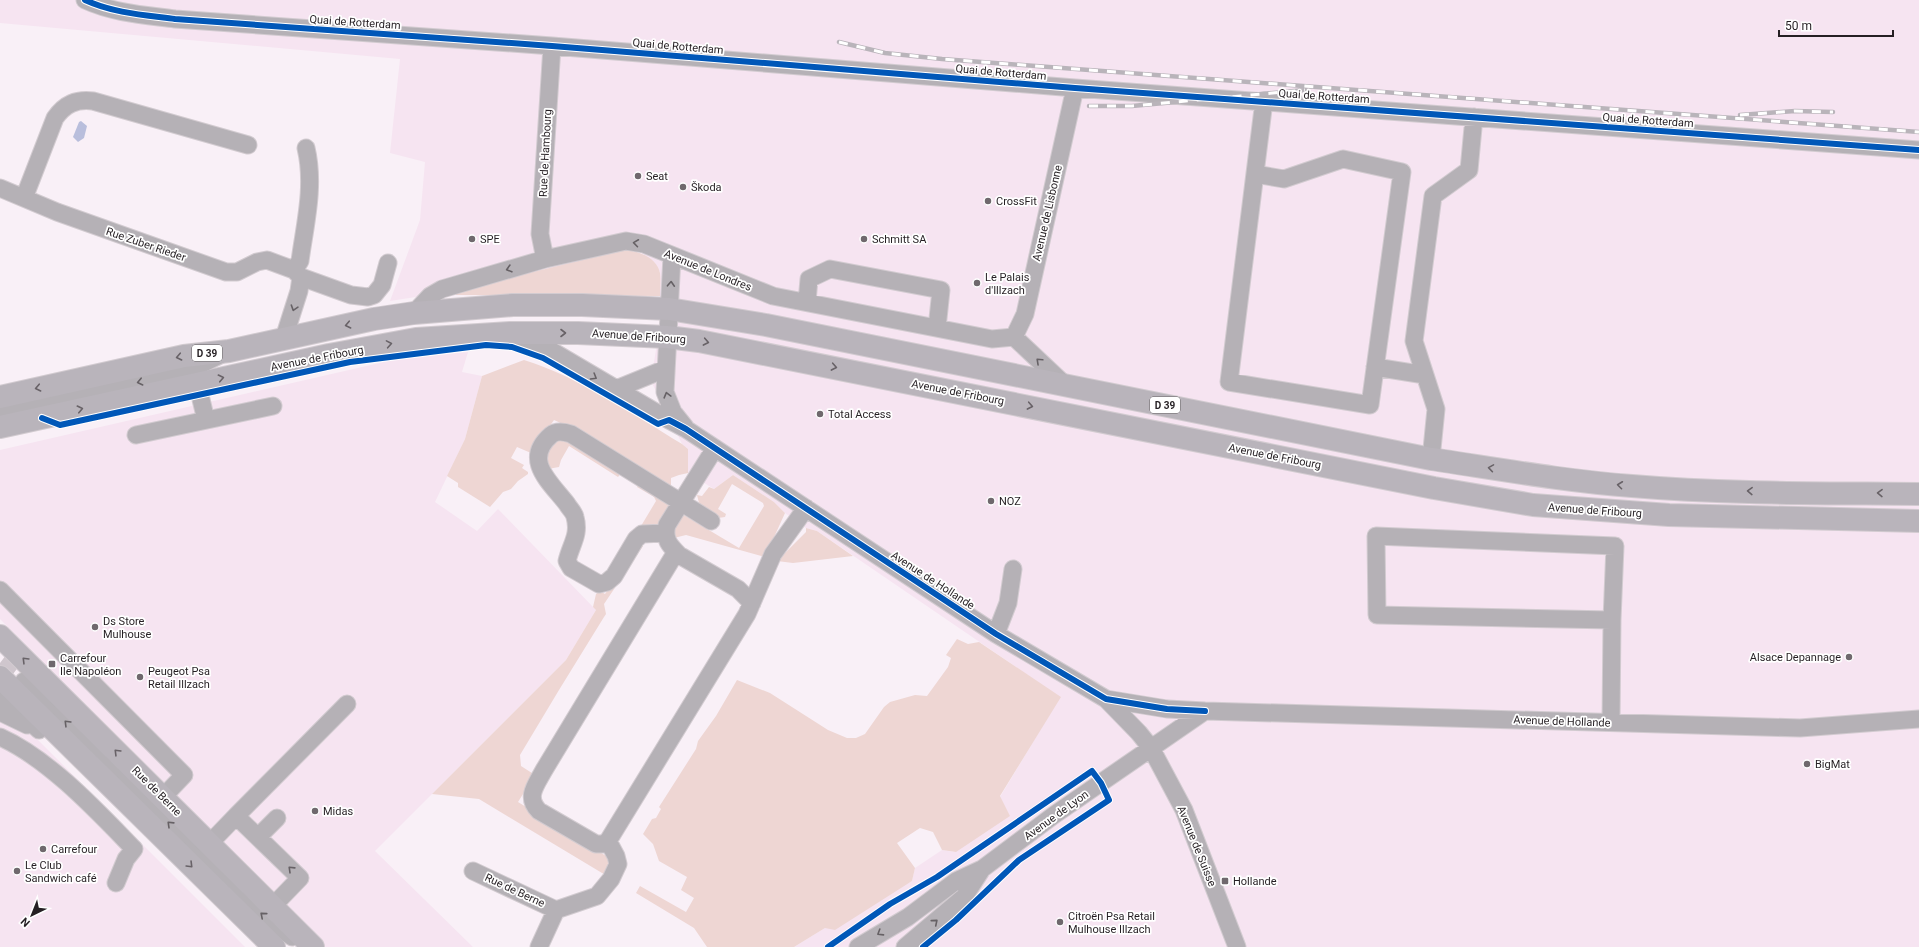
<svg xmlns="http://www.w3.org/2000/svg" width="1919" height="947" font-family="Roboto,sans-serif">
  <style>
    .built { fill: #f6e4f1 }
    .green { fill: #eed6d3 }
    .water { fill: #b9bedc }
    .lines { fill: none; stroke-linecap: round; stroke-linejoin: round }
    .minor-tunnel { stroke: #cfc6cd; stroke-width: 17; stroke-dasharray: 17 8; stroke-linecap: butt }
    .minor-casing { stroke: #d2cbd0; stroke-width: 19 }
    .major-casing { stroke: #d2cbd0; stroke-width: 24 }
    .minor { stroke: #b5b1b6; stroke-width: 17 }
    .major { stroke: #b9b4bb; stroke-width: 22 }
    .rail-casing { stroke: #b9b4ba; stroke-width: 4.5 }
    .rail { stroke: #fff; stroke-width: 3; stroke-dasharray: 9; stroke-linecap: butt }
    .cycleway-casing { stroke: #fff; stroke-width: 8 }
    .cycleway { stroke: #0057b8; stroke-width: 6 }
    .oneway { stroke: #666165 }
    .oneway2 { stroke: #686267 }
    .poi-dot { fill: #6f686d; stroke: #fff; stroke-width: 1.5 }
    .labels { text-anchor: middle; stroke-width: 3.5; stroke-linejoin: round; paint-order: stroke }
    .shield { fill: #fff; stroke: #666265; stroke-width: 1 }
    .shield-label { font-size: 10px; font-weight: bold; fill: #251f23 }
    .street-label { font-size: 11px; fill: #251f23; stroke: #fff }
    .poi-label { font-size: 11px; fill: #251f23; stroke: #fff; text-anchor: start }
  </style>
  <rect width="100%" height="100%" fill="#f9f0f7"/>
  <path class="built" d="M0 0H1919V947H794L825 928 912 881 915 868 942 850 954 852 1009 816 1000 797 1060 697 817 531 806 528 785 513 774 502 733 475 714 489 688 473V449L682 444 651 381 660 324V272L655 263 644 255 636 250 454 291 390 301 420 220 425 162 390 153 400 59 0 23Z
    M468 352 462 372 482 376 465 439 435 502 477 531 498 509 596 610 566 660 375 851 473 947H325L0 619V450L397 359Z
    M0 702 245 947H0Z"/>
  <path class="green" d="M624 250C638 250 657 258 660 273 661 281 660 289 660 296L456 295 454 291Z
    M524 360C581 378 631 413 682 444L688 449V473L679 475 671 478V486L567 426 554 420 531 453 517 447 511 458 524 465 522 468 528 472V474L518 481 511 489 503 492 490 507 458 487V483L447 476 465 439 482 376Z
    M564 436 623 471 618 477 569 446 561 460 559 467 548 469 545 449Z
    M733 475 774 502 785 513 765 557 686 535 674 538 675 525 682 514 739 548 764 506 763 503 732 484 718 509 726 514 725 517 718 518 700 507 697 495 702 496 709 487 714 489Z
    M641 481 670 503 669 509 659 524 641 526 656 501 654 497 637 487Z
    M806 528 817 531 853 556 793 563 777 561 806 532Z
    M640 545 643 546 604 604 606 614 604 617 559 690 520 755 521 766 535 775 518 802 611 859 607 876 479 799 432 794 566 660 596 610 593 607 596 594 600 591 605 594Z
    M957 639 968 644 979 642 1061 697 1000 796 1010 816 956 852 942 850 933 832 920 828 897 843 915 868 912 881 835 930 825 928 794 947H707L694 928 636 893 640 886 686 912 694 898 681 890 687 877 659 861 653 844 643 834 652 819 656 818 661 809 659 807 696 749 698 741 716 716 737 680 770 693 828 730 847 738H856L865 734 884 707 890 702 915 695 927 696 948 667 951 658 946 655Z"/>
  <path class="water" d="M81 121 87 126 84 138 78 142 73 137 79 122Z"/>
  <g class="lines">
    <path class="minor-tunnel" d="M0 663 24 681"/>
    <g class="minor-casing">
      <path id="minor" d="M85 0C113 13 144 15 175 19L552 46 1075 88 1919 150
        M1255 174 1284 179 1343 159 1402 172 1370 405 1229 382C1241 289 1252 195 1264 101
        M0 188 57 212 226 272H237L257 262 267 260 294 270 301 277 351 295 368 297 374 295 382 285 388 263
        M24 198 55 118C65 104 76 99 93 101L248 145
        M672 256 665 392 673 412 685 427
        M545 259 540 234 552 46
        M294 270 300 261C305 224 315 186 306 148
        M807 302 809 279 830 269 941 290 937 328
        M414 313 430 296 442 289 545 259 626 241 644 244 773 296 992 339 1014 337
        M514 335 552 351 669 420 686 429 996 634 1106 699 1139 733 1151 748 1184 810 1237 947
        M1014 337 1025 314 1075 88
        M1014 337 1065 385
        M284 338 299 291 301 277
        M1375 367 1425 375
        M197 383 206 420
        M616 389 665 369
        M0 411 188 371 220 355
        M136 435 273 406
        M715 448 667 525C663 539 670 546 679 555L738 589 752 603
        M1431 459 1436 409 1414 341 1433 196 1469 170 1474 117
        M665 533 642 534 636 539 614 576 607 582 599 584 571 568 567 561C571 544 580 535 575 517 574 512 569 508 567 504 550 482 522 460 551 435 557 430 565 432 571 434L711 521
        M676 552 544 770C536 785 525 797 539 811L596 844H603L608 841 747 614 773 554 806 508
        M0 590 184 775 163 797
        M996 634 1008 603 1013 569
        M24 681 264 916 292 937
        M0 694 39 730
        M1106 699 1167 709 1205 711 1800 728 1919 719
        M0 712 27 725
        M1611 722 1612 620 1377 615 1376 536 1615 546 1612 620
        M0 737C49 759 97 811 134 849L126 859 116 883
        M236 816 347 704
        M258 837 277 818
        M209 844 236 816 300 878 272 907
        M473 871 556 910
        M539 947 556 910 597 896 611 879 618 864 616 856 608 841
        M858 947 908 917 956 881 982 869 1054 815 1205 711
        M905 947 964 897 982 869"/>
    </g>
    <g class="major-casing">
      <path id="major" d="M0 397 184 356 229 351 374 319 414 313 513 305H582L669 309 766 325 1431 459C1498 469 1565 481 1632 486 1727 494 1824 493 1919 494
        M0 427 329 355 416 339 510 333H578L667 337 699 341 1434 488 1533 505 1669 515 1919 521
        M0 636 313 947
        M0 677 274 947"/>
    </g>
    <use href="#minor" class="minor"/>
    <use href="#major" class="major"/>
    <g class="rail-casing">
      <path id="rail" d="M839 42 885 53 942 59 1919 132
        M1089 106H1132L1305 90
        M1740 115 1795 111 1833 112"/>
    </g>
    <use href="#rail" class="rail"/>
    <g class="cycleway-casing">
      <path id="cycleway" d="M85 0C113 13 144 15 175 19L552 46 1075 88 1919 150
        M42 418 60 425 350 362 486 345 512 347 543 358 658 424 669 420 686 429 996 634 1106 699 1167 709 1205 711
        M828 947 890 904 937 877 1092 771 1101 783 1109 800 1019 860 956 920 923 947"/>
    </g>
    <use href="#cycleway" class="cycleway"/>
  </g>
  <defs><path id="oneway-chevron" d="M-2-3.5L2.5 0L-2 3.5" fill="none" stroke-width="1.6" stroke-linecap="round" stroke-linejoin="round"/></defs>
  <g class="oneway">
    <use href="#oneway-chevron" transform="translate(636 243) rotate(-172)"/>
    <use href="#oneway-chevron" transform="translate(509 269) rotate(164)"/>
    <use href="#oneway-chevron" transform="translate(671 284) rotate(-87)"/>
    <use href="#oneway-chevron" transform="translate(294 308) rotate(108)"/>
    <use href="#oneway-chevron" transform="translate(1039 361) rotate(-137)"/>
    <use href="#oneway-chevron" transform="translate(594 377) rotate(31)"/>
    <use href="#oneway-chevron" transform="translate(140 382) rotate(167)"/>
    <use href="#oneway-chevron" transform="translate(667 395) rotate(-105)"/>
    <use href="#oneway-chevron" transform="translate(67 723) rotate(-135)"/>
    <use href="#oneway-chevron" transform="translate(170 824) rotate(-136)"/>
    <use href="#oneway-chevron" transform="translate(291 869) rotate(-136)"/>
    <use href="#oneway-chevron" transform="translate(263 915) rotate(-139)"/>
    <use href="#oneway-chevron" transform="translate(935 922) rotate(-40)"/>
    <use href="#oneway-chevron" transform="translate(880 933) rotate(148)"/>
  </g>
  <g class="oneway2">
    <use href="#oneway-chevron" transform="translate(348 325) rotate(168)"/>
    <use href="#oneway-chevron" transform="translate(563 333)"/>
    <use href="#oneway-chevron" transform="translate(706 342) rotate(11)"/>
    <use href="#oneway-chevron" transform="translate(389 344) rotate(-10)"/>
    <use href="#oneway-chevron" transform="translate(179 357) rotate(168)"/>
    <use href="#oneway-chevron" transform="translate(834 367) rotate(11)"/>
    <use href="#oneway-chevron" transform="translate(221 378) rotate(-12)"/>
    <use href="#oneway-chevron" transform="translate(38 388) rotate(168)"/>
    <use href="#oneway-chevron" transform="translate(1030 406) rotate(11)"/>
    <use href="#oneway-chevron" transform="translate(80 409) rotate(-13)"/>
    <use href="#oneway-chevron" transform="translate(1491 468) rotate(-171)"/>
    <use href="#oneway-chevron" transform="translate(1620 485) rotate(-173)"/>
    <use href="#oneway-chevron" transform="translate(1750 491) rotate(-178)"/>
    <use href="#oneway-chevron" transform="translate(1880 493) rotate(-179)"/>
    <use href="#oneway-chevron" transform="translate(25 660) rotate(-135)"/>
    <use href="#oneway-chevron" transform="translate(117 752) rotate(-135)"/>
    <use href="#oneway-chevron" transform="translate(190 865) rotate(45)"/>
  </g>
  <g class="poi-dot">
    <circle cx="638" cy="176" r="4"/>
    <circle cx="683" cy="187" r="4"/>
    <circle cx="988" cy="201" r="4"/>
    <circle cx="472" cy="239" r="4"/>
    <circle cx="864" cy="239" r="4"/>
    <circle cx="977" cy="283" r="4"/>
    <circle cx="820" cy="414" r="4"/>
    <circle cx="991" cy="501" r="4"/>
    <circle cx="95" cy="627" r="4"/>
    <circle cx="1849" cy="657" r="4"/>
    <rect x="48" y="660" width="8" height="8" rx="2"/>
    <circle cx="140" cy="677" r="4"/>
    <circle cx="1807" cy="764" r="4"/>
    <circle cx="315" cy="811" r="4"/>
    <circle cx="43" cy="849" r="4"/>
    <circle cx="17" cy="871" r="4"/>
    <rect x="1221" y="877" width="8" height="8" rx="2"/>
    <circle cx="1060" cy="922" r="4"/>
  </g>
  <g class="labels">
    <g class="shield">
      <rect x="192" y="345" width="30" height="16" rx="3"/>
      <rect x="1150" y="397" width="30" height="16" rx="3"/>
    </g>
    <g class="shield-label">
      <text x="207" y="357">D 39</text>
      <text x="1165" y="409">D 39</text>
    </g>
    <g class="street-label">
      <text transform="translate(355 22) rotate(4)" y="4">Quai de Rotterdam</text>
      <text transform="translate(678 46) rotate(5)" y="4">Quai de Rotterdam</text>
      <text transform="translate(1001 72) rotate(5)" y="4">Quai de Rotterdam</text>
      <text transform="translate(1324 96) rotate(4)" y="4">Quai de Rotterdam</text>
      <text transform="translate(1648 120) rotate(4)" y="4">Quai de Rotterdam</text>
      <text transform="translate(545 153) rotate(-87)" y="4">Rue de Hambourg</text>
      <text transform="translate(1047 213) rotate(-77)" y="4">Avenue de Lisbonne</text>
      <text transform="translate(146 244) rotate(19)" y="4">Rue Zuber Rieder</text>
      <text transform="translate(708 270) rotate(22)" y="4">Avenue de Londres</text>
      <text transform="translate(639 336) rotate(4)" y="4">Avenue de Fribourg</text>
      <text transform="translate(317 358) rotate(-11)" y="4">Avenue de Fribourg</text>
      <text transform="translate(958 392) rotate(11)" y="4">Avenue de Fribourg</text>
      <text transform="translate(1275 456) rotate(11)" y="4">Avenue de Fribourg</text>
      <text transform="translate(1595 510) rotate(4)" y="4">Avenue de Fribourg</text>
      <text transform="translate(933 580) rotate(33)" y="4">Avenue de Hollande</text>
      <text transform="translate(1562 721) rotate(2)" y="4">Avenue de Hollande</text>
      <text transform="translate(157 791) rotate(45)" y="4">Rue de Berne</text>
      <text transform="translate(1056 815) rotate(-36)" y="4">Avenue de Lyon</text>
      <text transform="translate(1197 846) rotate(68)" y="4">Avenue de Suisse</text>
      <text transform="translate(515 890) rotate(25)" y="4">Rue de Berne</text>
    </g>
    <g class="poi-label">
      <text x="646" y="180">Seat</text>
      <text x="691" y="191">Škoda</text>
      <text x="996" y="205">CrossFit</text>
      <text x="480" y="243">SPE</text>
      <text x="872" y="243">Schmitt SA</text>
      <text x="985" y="281">Le Palais<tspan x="985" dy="13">d'Illzach</tspan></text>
      <text x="828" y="418">Total Access</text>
      <text x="999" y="505">NOZ</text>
      <text x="103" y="625">Ds Store<tspan x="103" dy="13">Mulhouse</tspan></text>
      <text x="1841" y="661" text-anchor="end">Alsace Depannage</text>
      <text x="60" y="662">Carrefour<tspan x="60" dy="13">Ile Napoléon</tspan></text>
      <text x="148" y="675">Peugeot Psa<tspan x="148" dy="13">Retail Illzach</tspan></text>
      <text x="1815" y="768">BigMat</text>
      <text x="323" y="815">Midas</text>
      <text x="51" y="853">Carrefour</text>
      <text x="25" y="869">Le Club<tspan x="25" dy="13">Sandwich café</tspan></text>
      <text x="1233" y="885">Hollande</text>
      <text x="1068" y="920">Citroën Psa Retail<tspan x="1068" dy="13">Mulhouse Illzach</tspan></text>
    </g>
  </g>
  <g transform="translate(32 915) rotate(223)" stroke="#ffffff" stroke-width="3" paint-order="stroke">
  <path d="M0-3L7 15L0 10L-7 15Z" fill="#251f23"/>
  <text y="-6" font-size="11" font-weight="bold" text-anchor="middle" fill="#251f23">N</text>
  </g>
  <path d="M1779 30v6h114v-6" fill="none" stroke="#251f23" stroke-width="2"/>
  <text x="1785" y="30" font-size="12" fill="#251f23" stroke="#ffffff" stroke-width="3" paint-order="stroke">50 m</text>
</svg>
